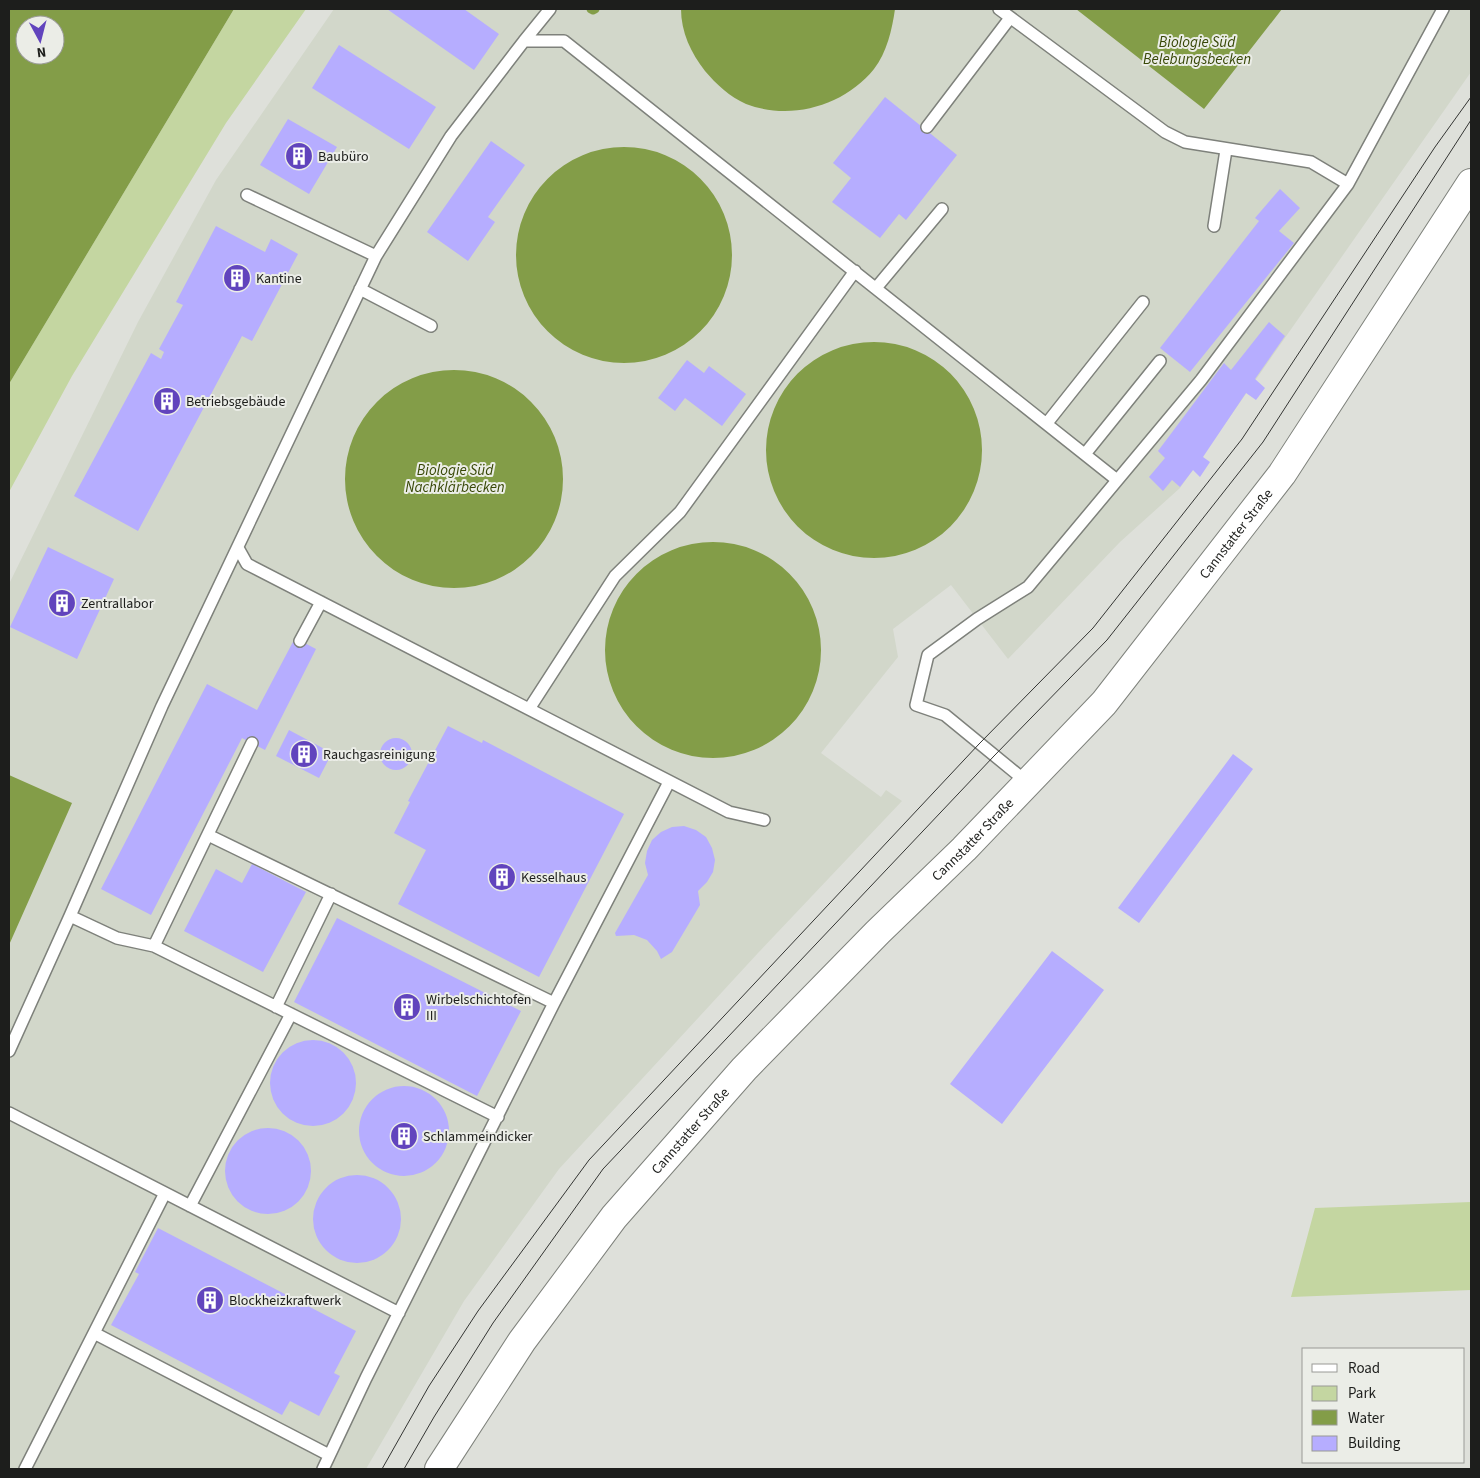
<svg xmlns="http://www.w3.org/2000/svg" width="1480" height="1478" font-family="'Source Sans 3',sans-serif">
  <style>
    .built { fill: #d2d7ca }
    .green { fill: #c4d6a1 }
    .water { fill: #839d48; fill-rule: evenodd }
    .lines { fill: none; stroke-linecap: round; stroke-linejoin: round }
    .stream { stroke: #839d48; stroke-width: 9 }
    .building { fill: #b6adff }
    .lane-casing { stroke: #7e817b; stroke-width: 14 }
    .secondary-casing { stroke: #7e817b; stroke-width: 30 }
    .lane { stroke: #fff; stroke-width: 11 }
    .secondary { stroke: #fff; stroke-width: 28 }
    .tram { stroke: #343533; stroke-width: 1 }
    .labels { text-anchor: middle; stroke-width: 4; stroke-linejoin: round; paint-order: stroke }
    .poi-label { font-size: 14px; fill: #1d1e1c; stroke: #ebede7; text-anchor: start }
    .street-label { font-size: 14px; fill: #1d1e1c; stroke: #ebede7 }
    .water-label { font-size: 15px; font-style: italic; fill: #384807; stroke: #ebede7 }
  </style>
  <rect width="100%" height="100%" fill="#dee0da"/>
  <path class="built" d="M334 9H1471V72L1180 488 1120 542 1008 659 951 585 893 629 898 657 821 753 881 797 886 790 902 801 758 953 559 1169 464 1301 366 1469H9V584L138 322 216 180Z"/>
  <path class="green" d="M234 9H306L226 123 72 376 9 492V384Z
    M1471 1202V1290L1291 1297 1315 1208Z"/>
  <path class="water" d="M9 9H234L9 384ZM25 25H55V55H25Z
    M681 9H895C892 30 887 52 874 69 844 106 791 121 746 104 730 97 716 84 705 71 691 53 681 32 681 9Z
    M1076 9H1282L1204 109Z
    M516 255a108 108 0 1 1 216 0a108 108 0 1 1-216 0Z
    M766 450a108 108 0 1 1 216 0a108 108 0 1 1-216 0Z
    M345 479a109 109 0 1 1 218 0a109 109 0 1 1-218 0Z
    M605 650a108 108 0 1 1 216 0a108 108 0 1 1-216 0Z
    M9 775 72 803 9 945Z"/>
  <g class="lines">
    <path class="stream" d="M591 9 593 10 595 9"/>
  </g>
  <path class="building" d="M387 9H464L499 34 474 70Z
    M339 45 436 107 409 149 312 88Z
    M885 97 957 155 906 220 899 214 880 238 832 202 851 178 833 163Z
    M288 119 337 147 309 194 260 165Z
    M491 141 525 165 488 217 495 222 468 261 427 232Z
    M1280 189 1300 208 1279 231 1294 243 1190 372 1160 348 1259 221 1255 218Z
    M216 226 265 252 271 239 298 254 252 341 242 336 138 531 74 496 151 353 161 359 164 352 159 349 183 305 176 302Z
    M1269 322 1285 336 1255 379 1265 388 1256 400 1246 393 1203 457 1210 462 1200 477 1193 470 1180 487 1172 480 1163 491 1149 477 1165 458 1158 451 1224 363 1231 370Z
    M687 360 704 373 709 366 746 394 722 426 685 398 675 411 658 398Z
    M48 547 114 579 77 659 10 627Z
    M295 638 316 649 265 750 242 738 151 915 101 889 207 684 257 710Z
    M448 726 482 743 483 740 624 814 539 977 398 904 426 850 394 833 410 802 408 801Z
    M289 730 332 753 319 778 276 756Z
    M380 754a16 16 0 1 1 32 0a16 16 0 1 1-32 0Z
    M1233 754 1253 769 1139 923 1118 908Z
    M684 826 696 830 706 837 712 848 715 860 713 872 707 882 698 891 700 905 672 952 661 959 657 951 647 940 634 935 616 936 615 933 648 875 645 863 647 851 652 840 661 832 672 827Z
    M252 864 306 892 263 972 184 931 216 869 242 883Z
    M337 918 521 1011 477 1096 294 1002Z
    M1052 951 1104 990 1002 1124 950 1084Z
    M270 1083a43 43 0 1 1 86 0a43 43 0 1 1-86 0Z
    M359 1131a45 45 0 1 1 90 0a45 45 0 1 1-90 0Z
    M225 1171a43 43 0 1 1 86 0a43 43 0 1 1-86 0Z
    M313 1219a44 44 0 1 1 88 0a44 44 0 1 1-88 0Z
    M158 1228 356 1331 334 1373 340 1376 319 1416 290 1401 282 1415 111 1325 139 1274 135 1272Z"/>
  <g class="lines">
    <g class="lane-casing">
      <path id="lane" d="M999 9 1165 132 1185 142 1311 162 1348 184
        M524 41 550 9
        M927 127 1010 18
        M247 195 376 256
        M1214 226 1226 150
        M876 288 942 209
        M360 289 431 326
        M1047 423 1143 302
        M1085 454 1160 361
        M238 548 247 564 729 812 764 820
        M300 641 321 602
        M529 709 615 576 680 512 855 271
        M1028 783 945 715 916 705 928 655 977 619 1028 587 1201 380 1348 184 1443 9
        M208 835 554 1003
        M70 916 117 938 154 946 498 1117
        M154 946 252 743
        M276 1007 331 894
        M9 1051 70 916 162 706 376 256 451 136 524 41H564L1117 480
        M9 1113 399 1313
        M190 1206 291 1014
        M94 1333 329 1455
        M25 1469 165 1193
        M323 1469 366 1378 554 1003 669 782"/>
    </g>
    <g class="secondary-casing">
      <g id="secondary">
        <path id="s1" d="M439 1469 522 1341 614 1217 744 1069 878 932 964 849 1104 703 1282 474 1471 183"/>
      </g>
    </g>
    <use href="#lane" class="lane"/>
    <use href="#secondary" class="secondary"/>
    <path class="tram" d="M382 1469 429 1386 478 1311 589 1160 979 744 1093 628 1242 439 1435 147 1471 97
      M404 1469 434 1417 493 1323 603 1169 994 756 1107 640 1263 442 1471 120"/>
  </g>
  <defs>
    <g id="building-disc" transform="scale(1.4375)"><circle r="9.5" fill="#6144bd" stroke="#ebede7"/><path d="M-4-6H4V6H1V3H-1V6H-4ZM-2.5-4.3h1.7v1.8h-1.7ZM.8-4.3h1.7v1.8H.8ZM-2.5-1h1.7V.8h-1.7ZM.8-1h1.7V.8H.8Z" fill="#fff"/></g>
  </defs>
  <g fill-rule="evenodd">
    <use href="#building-disc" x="299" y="156"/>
    <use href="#building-disc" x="237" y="278"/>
    <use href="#building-disc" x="167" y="401"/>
    <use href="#building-disc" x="62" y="603"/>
    <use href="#building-disc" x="304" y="754"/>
    <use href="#building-disc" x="502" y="877"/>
    <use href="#building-disc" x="407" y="1007"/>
    <use href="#building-disc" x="404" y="1136"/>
    <use href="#building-disc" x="210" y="1300"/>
  </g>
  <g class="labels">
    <g class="poi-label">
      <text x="318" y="161">Baubüro</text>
      <text x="256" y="283">Kantine</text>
      <text x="186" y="406">Betriebsgebäude</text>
      <text x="81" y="608">Zentrallabor</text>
      <text x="323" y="759">Rauchgasreinigung</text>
      <text x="521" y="882">Kesselhaus</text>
      <text x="426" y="1004">Wirbelschichtofen<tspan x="426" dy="16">III</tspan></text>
      <text x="423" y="1141">Schlammeindicker</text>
      <text x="229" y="1305">Blockheizkraftwerk</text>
    </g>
    <g class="street-label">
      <text dy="5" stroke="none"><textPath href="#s1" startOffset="1232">Cannstatter Straße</textPath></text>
      <text dy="5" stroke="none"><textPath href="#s1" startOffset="828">Cannstatter Straße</textPath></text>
      <text dy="5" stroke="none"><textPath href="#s1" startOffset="422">Cannstatter Straße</textPath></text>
    </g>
    <g class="water-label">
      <text x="1197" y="47">Biologie Süd<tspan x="1197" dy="17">Belebungsbecken</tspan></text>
      <text x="455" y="475">Biologie Süd<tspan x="455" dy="17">Nachklärbecken</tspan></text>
    </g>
  </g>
  <rect width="1480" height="1478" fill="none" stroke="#1d1e1c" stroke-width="20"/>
  <rect x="1302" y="1348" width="162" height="115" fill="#ebede7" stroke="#999a96"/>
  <rect x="1312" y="1364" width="25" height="8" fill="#ffffff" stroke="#999a96"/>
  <text x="1348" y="1373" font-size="15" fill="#1d1e1c">Road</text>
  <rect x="1312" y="1386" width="25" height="15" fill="#c4d6a1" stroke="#999a96"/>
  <text x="1348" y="1398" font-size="15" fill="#1d1e1c">Park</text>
  <rect x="1312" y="1410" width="25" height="15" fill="#839d48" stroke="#999a96"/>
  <text x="1348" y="1423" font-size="15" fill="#1d1e1c">Water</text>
  <rect x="1312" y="1436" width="25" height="15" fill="#b6adff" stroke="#999a96"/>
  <text x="1348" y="1448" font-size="15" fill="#1d1e1c">Building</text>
  <g transform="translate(40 40) rotate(173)"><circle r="24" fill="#ebede7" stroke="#999a96"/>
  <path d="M0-4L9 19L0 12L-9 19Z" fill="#6144bd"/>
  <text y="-8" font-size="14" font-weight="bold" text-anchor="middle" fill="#1d1e1c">N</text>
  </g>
</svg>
